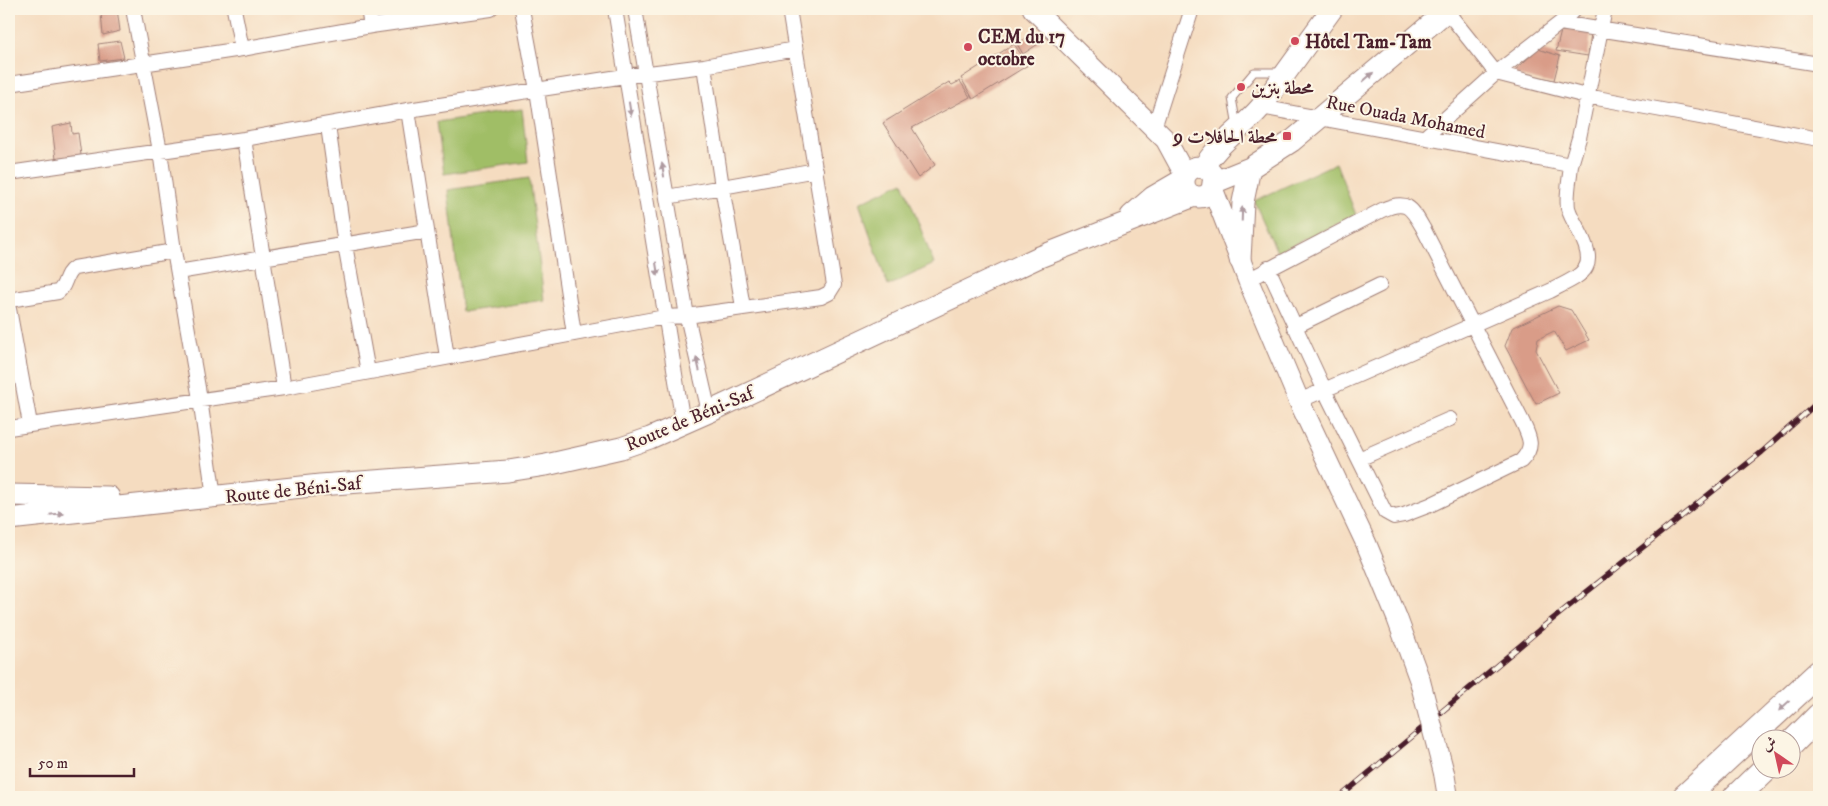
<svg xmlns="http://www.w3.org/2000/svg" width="1828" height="806" font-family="'IM FELL DW Pica',Amiri,serif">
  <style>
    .green { fill: #a0be66; stroke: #756e48 }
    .building { fill: #d99c88 }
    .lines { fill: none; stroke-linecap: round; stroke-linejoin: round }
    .lane-casing { stroke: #a07e76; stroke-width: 9 }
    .street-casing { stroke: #a07e76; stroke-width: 16 }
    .secondary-casing { stroke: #a07e76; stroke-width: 22 }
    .primary-casing { stroke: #a07e76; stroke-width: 23 }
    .highway-casing { stroke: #a07e76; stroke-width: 27 }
    .lane { stroke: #fff; stroke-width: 7 }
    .street { stroke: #fff; stroke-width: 14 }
    .secondary { stroke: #fff; stroke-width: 20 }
    .primary { stroke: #fff; stroke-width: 21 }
    .highway { stroke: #fff; stroke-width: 25 }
    .rail-casing { stroke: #4a1f2b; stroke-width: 5.5 }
    .rail { stroke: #fcf5e5; stroke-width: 4; stroke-dasharray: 11; stroke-linecap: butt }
    .secondary-bridge-casing { stroke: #a07e76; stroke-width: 22; stroke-linecap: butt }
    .secondary-bridge { stroke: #fff; stroke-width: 20 }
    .oneway { fill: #ae9aa0 }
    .poi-dot { fill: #d1495b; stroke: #fcf5e5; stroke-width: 2 }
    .labels { text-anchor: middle; stroke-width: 4; stroke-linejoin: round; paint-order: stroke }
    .poi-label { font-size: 19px; font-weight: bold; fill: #4a1f2b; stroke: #fcf5e5; text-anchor: start }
    .street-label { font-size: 19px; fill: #4a1f2b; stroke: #fcf5e5 }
  </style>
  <rect width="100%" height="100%" fill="#fcf5e5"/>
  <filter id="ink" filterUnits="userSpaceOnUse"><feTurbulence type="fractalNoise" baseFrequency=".02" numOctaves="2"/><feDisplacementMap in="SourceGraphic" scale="10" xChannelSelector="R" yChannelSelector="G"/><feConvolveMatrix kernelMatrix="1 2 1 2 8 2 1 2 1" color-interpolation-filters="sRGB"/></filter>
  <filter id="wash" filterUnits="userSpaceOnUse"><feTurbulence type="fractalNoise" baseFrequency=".0096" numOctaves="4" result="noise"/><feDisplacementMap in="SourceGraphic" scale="20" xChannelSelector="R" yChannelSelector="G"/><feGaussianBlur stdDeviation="1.12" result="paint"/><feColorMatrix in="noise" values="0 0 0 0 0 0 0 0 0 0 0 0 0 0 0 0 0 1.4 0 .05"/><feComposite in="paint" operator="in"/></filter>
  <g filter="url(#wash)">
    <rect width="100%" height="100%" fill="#f5dcc0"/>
    <path class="green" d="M522 109 528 162 444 174 437 122Z
      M1336 163 1356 215 1277 252 1254 201Z
      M529 178 544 300 462 312 448 190Z
      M903 182 934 264 888 286 859 203Z"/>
    <g id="blocks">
      <path class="building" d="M117 9 120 31 103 35 101 13Z
        M1568 28 1591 33 1588 56 1556 51 1561 31Z
        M1034 33 1041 42 1023 54 1017 44Z
        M120 41 124 58 100 61 98 44Z
        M1014 44 1028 65 973 99 961 78Z
        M1538 49 1560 56 1553 84 1511 74Z
        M960 81 970 97 912 128 935 165 918 178 883 123 949 82 952 85Z
        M71 123 72 134 78 133 81 155 56 159 52 127Z
        M1558 306 1571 310 1589 340 1566 351 1554 331 1538 339 1536 350 1559 393 1536 404 1505 346 1512 328Z"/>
    </g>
  </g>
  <g filter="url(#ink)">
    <use href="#blocks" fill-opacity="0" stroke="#a07e76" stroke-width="1"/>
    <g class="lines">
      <g class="lane-casing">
        <path id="lane" d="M1237 126 1232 98 1254 72H1281"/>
      </g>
      <g class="street-casing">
        <path id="street" d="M133 9 160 151 174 251 200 399 214 497
          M234 9 242 49
          M368 9 371 26
          M522 9 537 90 574 334
          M615 9 683 423
          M635 9 687 316 709 412
          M1445 9 1496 73 1586 96 1819 139
          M1560 23 1819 64
          M704 66 722 187 743 307
          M9 84 242 49 371 26 491 9
          M1261 107 1571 165 1579 138 1605 9
          M408 110 447 357
          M328 126 345 245 368 372
          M1154 128 1192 9
          M1425 137 1496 73 1560 23 1575 9
          M244 139 284 388
          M9 173 244 139 408 110 625 76 704 66 795 49
          M667 197 816 170
          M178 272 427 231
          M1248 280 1382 210C1407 199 1411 207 1423 228L1522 421C1530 438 1535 447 1521 461L1430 505 1404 515 1394 517 1385 512 1325 391 1268 268
          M9 300 58 292C67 285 64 274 74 268L174 251
          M9 309 30 424
          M1294 327 1380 285
          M1299 401 1550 291C1586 273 1599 269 1578 229 1574 222 1570 215 1568 208 1566 195 1570 178 1571 165
          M9 428 284 388 665 317 687 316 821 297 829 293 834 285 789 9
          M1359 459 1450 419"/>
      </g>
      <g class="secondary-casing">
        <path id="secondary" d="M1033 9 1166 140 1185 175
          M1212 187 1248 280 1299 401 1366 543 1397 618 1420 681
          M1444 773 1448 797"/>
      </g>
      <g class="primary-casing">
        <path id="primary" d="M1184 182a15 15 0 1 1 30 0a15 15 0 1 1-30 0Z
          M1203 168C1218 143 1242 129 1261 107L1332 9
          M1213 183 1250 168 1292 141 1449 9
          M1131 216 1153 197 1184 179
          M1240 260 1243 202 1250 168
          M9 495 109 497
          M9 519 320 485 508 471 546 465 621 448 650 438 709 412 1037 258 1194 196"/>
      </g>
      <g class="highway-casing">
        <path id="highway" d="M1790 745 1819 716
          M1685 797 1819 673
          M1736 797 1766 768"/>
      </g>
      <use href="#lane" class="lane"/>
      <use href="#street" class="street"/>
      <use href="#secondary" class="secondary"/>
      <use href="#primary" class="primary"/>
      <use href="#highway" class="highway"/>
      <g class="rail-casing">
        <path id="rail" d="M1340 797 1539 630 1762 452 1819 401"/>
      </g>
      <use href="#rail" class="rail"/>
      <g class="secondary-bridge-casing">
        <path id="secondary-bridge" d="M1420 681 1444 773"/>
      </g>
      <use href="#secondary-bridge" class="secondary-bridge"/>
    </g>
    <defs><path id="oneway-solid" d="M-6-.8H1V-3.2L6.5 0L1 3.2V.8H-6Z" transform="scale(1.25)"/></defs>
    <g class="oneway">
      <use href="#oneway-solid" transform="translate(1368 77) rotate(-41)"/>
      <use href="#oneway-solid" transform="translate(630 109) rotate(81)"/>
      <use href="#oneway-solid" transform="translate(663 170) rotate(-99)"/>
      <use href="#oneway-solid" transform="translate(1242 214) rotate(-88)"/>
      <use href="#oneway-solid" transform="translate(657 269) rotate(81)"/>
      <use href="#oneway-solid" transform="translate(698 364) rotate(-103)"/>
      <use href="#oneway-solid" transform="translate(57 514) rotate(-6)"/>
      <use href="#oneway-solid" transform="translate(1784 706) rotate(137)"/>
    </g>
  </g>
  <g class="poi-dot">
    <circle cx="1295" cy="41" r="5"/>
    <circle cx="968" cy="47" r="5"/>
    <circle cx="1241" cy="87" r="5"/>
    <rect x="1282" y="131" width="10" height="10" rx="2.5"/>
  </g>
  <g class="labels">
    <g class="poi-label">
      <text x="978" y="43">CEM du 17<tspan x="978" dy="22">octobre</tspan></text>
      <text x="1305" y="48">Hôtel Tam-Tam</text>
      <text x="1251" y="94">محطة بنزين</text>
      <text x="1277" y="143" text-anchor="end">محطة الحافلات 9</text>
    </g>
    <g class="street-label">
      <text transform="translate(1406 116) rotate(11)" y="7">Rue Ouada Mohamed</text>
      <text transform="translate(689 418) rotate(-23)" y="7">Route de Béni-Saf</text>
      <text transform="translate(293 489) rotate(-6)" y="7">Route de Béni-Saf</text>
    </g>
  </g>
  <rect width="1828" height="806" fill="none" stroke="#fcf5e5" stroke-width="30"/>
  <g transform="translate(1776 754) rotate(326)"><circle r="24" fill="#fcf5e5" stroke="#b59f9b"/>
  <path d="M0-4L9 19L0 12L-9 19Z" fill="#d1495b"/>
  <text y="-8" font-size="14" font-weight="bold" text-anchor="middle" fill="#4a1f2b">ش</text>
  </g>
  <path d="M30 768v8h104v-8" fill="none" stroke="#4a1f2b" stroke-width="2.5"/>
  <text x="38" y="768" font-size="15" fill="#4a1f2b" stroke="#fcf5e5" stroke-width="4" paint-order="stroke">50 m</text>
</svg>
